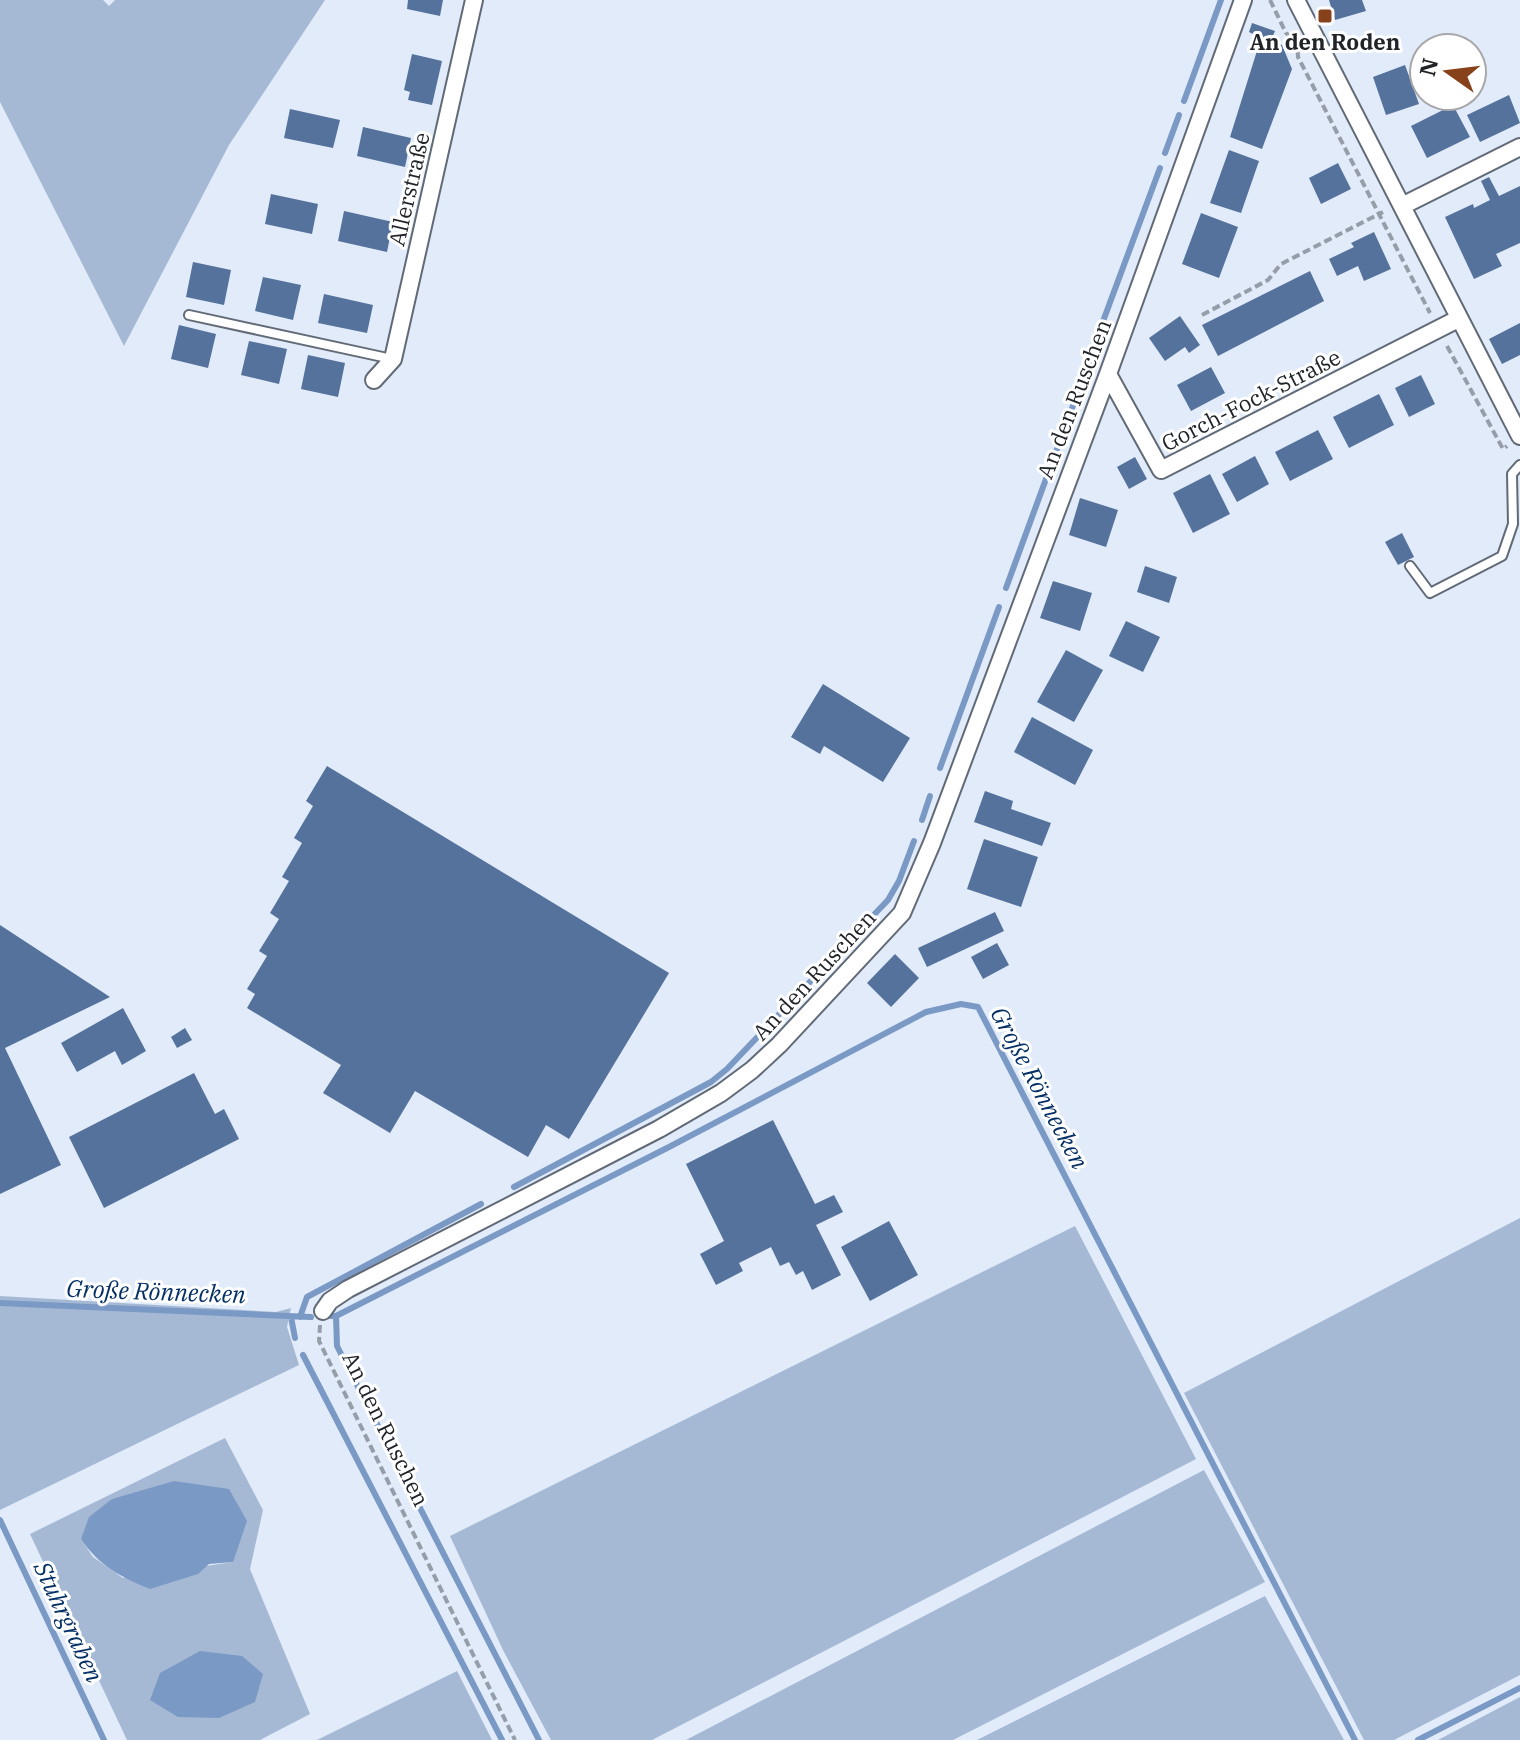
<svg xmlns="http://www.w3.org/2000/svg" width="1520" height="1740" font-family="'IBM Plex Serif',serif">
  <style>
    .green { fill: #a5b9d5; fill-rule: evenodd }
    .water { fill: #7a99c4 }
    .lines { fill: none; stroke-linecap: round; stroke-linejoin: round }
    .stream { stroke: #7a99c4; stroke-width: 6 }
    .building { fill: #54729b }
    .service-casing { stroke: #616a76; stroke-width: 12 }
    .minor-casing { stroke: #616a76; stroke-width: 20 }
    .path { stroke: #959da8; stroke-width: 4; stroke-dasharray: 8 4; stroke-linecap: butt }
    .service { stroke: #fff; stroke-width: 8 }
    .minor { stroke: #fff; stroke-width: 16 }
    .poi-dot { fill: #87411b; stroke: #fff; stroke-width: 3 }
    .labels { text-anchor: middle; stroke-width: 6; stroke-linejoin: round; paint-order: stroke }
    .poi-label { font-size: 22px; font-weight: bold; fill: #202429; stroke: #fff }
    .street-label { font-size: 22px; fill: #202429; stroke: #fff }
    .water-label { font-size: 24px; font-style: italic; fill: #053065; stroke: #fff }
  </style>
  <rect width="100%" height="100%" fill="#e1ebfa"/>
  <path class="green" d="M0 0H103L109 6 115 0H325L229 145 124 346 0 102Z
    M1520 1218V1675L1394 1740H1364L1184 1393Z
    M1075 1226 1196 1459 652 1740H551L503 1650 450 1536Z
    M0 1296 276 1312 291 1308 287 1327 299 1365 0 1510Z
    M225 1438 263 1510 250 1569 310 1714 260 1740H127L30 1534ZM81 1539 233 1562 123 1578 93 1557Z
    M1204 1470 1265 1582 953 1740H686Z
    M1265 1596 1344 1740H977Z
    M457 1671 492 1740H317Z
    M1520 1697V1740H1438Z"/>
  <path class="water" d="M174 1481 229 1489 247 1521 233 1562 209 1564 198 1574 150 1589C121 1577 99 1566 81 1539L89 1517 112 1499Z
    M200 1651 242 1656 263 1674 255 1702 219 1718 178 1717 150 1700 160 1673Z"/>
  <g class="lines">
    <path class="stream" d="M1184 101 1221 0
      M1165 153 1179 115
      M1102 324 1160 168
      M1062 435 1099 336
      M1006 588 1057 449
      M940 768 999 607
      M922 820 930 796
      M514 1187 711 1082 727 1069 888 900 899 881 914 841
      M0 1303 311 1317
      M331 1316H336L669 1147 926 1012 961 1004 978 1007 1355 1740
      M336 1316 337 1346 539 1740
      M291 1317 295 1338
      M300 1317 307 1297 481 1204
      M303 1355 502 1740
      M0 1520 104 1740
      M1418 1740 1520 1688"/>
  </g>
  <path class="building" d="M408 0H443L440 16 407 9Z
    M1329 0H1362L1366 11 1335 20Z
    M1252 23 1275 31 1271 41 1282 45 1292 69 1262 149 1230 137 1261 38 1249 32Z
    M412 54 442 61 432 105 408 100 410 92 404 90Z
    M1405 65 1419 104 1386 115 1373 77Z
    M1509 95 1520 123 1480 142 1467 115Z
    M1453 105 1470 137 1427 158 1411 126Z
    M290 109 340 120 333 148 284 138Z
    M363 127 411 138 405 167 357 156Z
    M1229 150 1259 161 1241 213 1210 203Z
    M1338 163 1351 189 1321 204 1309 178Z
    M1489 177 1499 196 1520 186V243L1496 254 1502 266 1474 279 1445 217 1473 204 1474 208 1490 200 1481 181Z
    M271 194 318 204 312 234 265 224Z
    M344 211 393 222 387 252 338 241Z
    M1201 213 1238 227 1219 278 1182 264Z
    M1374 232 1391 269 1364 281 1358 266 1337 276 1329 259 1354 247 1351 243Z
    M193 262 231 270 224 305 186 297Z
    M1310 271 1324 301 1218 356 1202 325Z
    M263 277 301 285 293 320 255 311Z
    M324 294 373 305 367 333 318 323Z
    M1180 316 1200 345 1189 353 1185 347 1165 361 1149 338Z
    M1520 323V355L1502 364 1489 339Z
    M179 325 216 334 208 368 171 359Z
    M249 341 287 349 279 384 241 375Z
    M308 355 345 363 338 397 301 389Z
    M1211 367 1225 393 1191 411 1177 385Z
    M1421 375 1435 404 1409 417 1395 388Z
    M1379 394 1394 425 1349 448 1333 417Z
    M1318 430 1333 459 1290 481 1275 452Z
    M1255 456 1269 484 1237 502 1222 474Z
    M1135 457 1147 479 1129 489 1117 467Z
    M1210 474 1230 514 1193 533 1173 493Z
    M1080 498 1118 510 1106 547 1069 535Z
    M1402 533 1414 557 1398 565 1385 542Z
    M1145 566 1177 577 1169 603 1137 592Z
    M1053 581 1092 593 1080 631 1040 618Z
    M1126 621 1160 637 1143 672 1109 656Z
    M1066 650 1103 670 1074 722 1037 702Z
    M823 684 910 738 883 782 824 746 820 754 791 737Z
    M1032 717 1093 750 1075 785 1014 752Z
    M327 766 669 973 569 1139 546 1125 528 1157 415 1091 390 1133 323 1093 341 1065 247 1008 255 994 247 989 267 956 259 951 279 919 270 913 289 881 282 877 302 843 294 838 313 806 306 801Z
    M985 791 1013 801 1011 809 1051 823 1042 846 974 822Z
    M984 839 1038 857 1021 907 967 889Z
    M995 912 1004 931 927 967 918 948Z
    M0 925 110 997 5 1048 61 1165 0 1194Z
    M997 943 1009 965 983 979 971 957Z
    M895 954 919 978 891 1007 867 983Z
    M123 1008 146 1051 122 1065 115 1051 77 1072 61 1043Z
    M185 1028 192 1040 177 1048 171 1037Z
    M194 1073 215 1114 224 1109 239 1139 104 1208 69 1137Z
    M773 1120 815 1204 834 1195 843 1212 816 1225 841 1275 812 1290 803 1271 796 1275 789 1262 780 1266 771 1247 739 1263 743 1271 716 1285 700 1254 724 1241 686 1164Z
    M889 1221 918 1275 870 1301 841 1247Z"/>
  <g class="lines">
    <g class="service-casing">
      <path id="service" d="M189 315 392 359
        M1410 566 1430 593 1502 556 1513 524 1512 474 1520 465"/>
    </g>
    <g class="minor-casing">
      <path id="minor" d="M1296 0 1520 436
        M1402 206 1520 147
        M1108 374 1161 470 1458 319
        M374 380 393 359 474 0
        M323 1311 330 1301 348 1289 659 1129 721 1093 752 1070 779 1045 902 913 932 843 1108 374 1243 0"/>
    </g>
    <path class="path" d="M1270 0 1286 33 1297 42 1298 57 1430 313
      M1202 315 1268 280 1281 264 1383 212
      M1447 346 1503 449 1507 446
      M320 1325 319 1341 515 1740"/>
    <use href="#service" class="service"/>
    <use href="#minor" class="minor"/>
  </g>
  <rect class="poi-dot" x="1317" y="8" width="16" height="16" rx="4"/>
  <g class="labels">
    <g class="poi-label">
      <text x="1325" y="50">An den Roden</text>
    </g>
    <g class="street-label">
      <text transform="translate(409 189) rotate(-77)" y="8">Allerstraße</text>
      <text transform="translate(1074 399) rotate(-69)" y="8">An den Ruschen</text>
      <text transform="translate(1251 400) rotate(-27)" y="8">Gorch-Fock-Straße</text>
      <text transform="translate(814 975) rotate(-47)" y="8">An den Ruschen</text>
      <text transform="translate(386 1429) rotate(64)" y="8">An den Ruschen</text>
    </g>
    <g class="water-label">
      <text transform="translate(1039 1088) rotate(62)" y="8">Große Rönnecken</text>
      <text transform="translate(156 1292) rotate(2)" y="8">Große Rönnecken</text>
      <text transform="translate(68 1622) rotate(65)" y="8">Stuhrgraben</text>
    </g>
  </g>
  <g transform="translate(1448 72) rotate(284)"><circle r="38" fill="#ffffff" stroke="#a6a7a9" stroke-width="2"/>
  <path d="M0-6L14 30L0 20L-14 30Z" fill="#87411b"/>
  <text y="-12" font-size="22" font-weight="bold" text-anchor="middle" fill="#202429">N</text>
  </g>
</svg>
